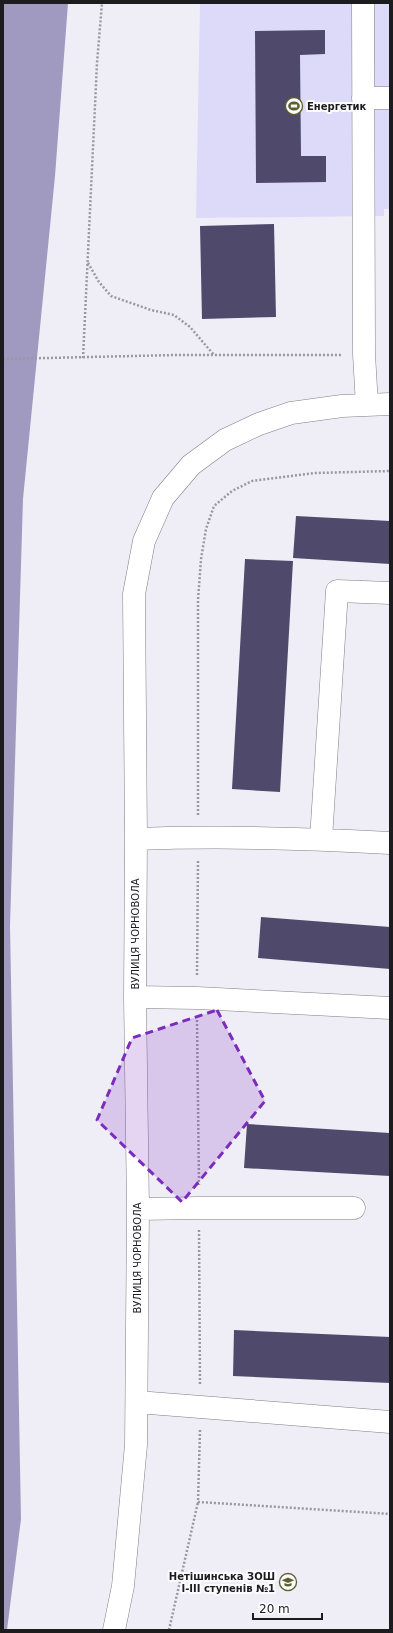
<svg xmlns="http://www.w3.org/2000/svg" width="393" height="1633" font-family="'DejaVu Sans',sans-serif">
  <style>
    .green { fill: #ddd9f9 }
    .water { fill: #a09ac1 }
    .building { fill: #4f496b }
    .lines { fill: none; stroke-linecap: round; stroke-linejoin: round }
    .minor-casing { stroke: #7f7e85; stroke-width: 23 }
    .path { stroke: #99989e; stroke-width: 2.5; stroke-dasharray: 2 2; stroke-linecap: butt }
    .minor { stroke: #fff; stroke-width: 22 }
    .marked { fill: #7b2cbf; fill-opacity: 0.2; stroke: #7b2cbf; stroke-width: 3; stroke-dasharray: 8 5; stroke-linejoin: round }
    .labels { text-anchor: middle; stroke-width: 4; stroke-linejoin: round; paint-order: stroke }
    .poi-label { font-size: 10px; font-weight: bold; fill: #1c1b1e; stroke: #fcfcfe; text-anchor: start }
    .street-label { font-size: 10px; fill: #1c1b1e; stroke: #fcfcfe }
  </style>
  <rect width="100%" height="100%" fill="#efeef6"/>
  <path class="green" d="M200 3H390V209H384V216L196 218Z"/>
  <path class="water" d="M3 3H68L55 176 23 499 10 926 21 1519 7 1630H3Z"/>
  <path class="building" d="M325 30V54L300 55 301 156H326V182L256 183 255 31Z
    M274 224 276 317 202 319 200 226Z
    M296 516 390 521V564L293 558Z
    M245 559 293 561 280 792 232 789Z
    M261 917 390 927V969L258 958Z
    M247 1124 390 1133V1176L244 1168Z
    M234 1330 390 1337V1383L233 1376Z"/>
  <g class="lines">
    <g class="minor-casing">
      <path id="minor" d="M363 3 364 354 367 405
        M363 98H390
        M136 839C221 836 305 838 390 843
        M321 839 337 591 390 593
        M135 997 197 998 390 1008
        M138 1209 199 1208H354
        M137 1402 390 1422
        M114 1630 123 1586 136 1445 138 1209 135 997 136 839 134 594 144 541 163 498 191 465 225 440 259 424 291 413 342 406 390 404"/>
    </g>
    <path class="path" d="M88 263 99 282 111 296 151 310 174 315 190 327 214 355
      M83 358 97 63 102 3
      M3 359 176 355H342
      M198 815V600L201 559 206 529 214 506 232 491 252 481 315 473 390 471
      M197 975 198 860
      M197 1020 199 1185
      M199 1230 200 1385
      M200 1430 198 1502 390 1514
      M169 1630 198 1502"/>
    <use href="#minor" class="minor"/>
  </g>
  <path class="marked" d="M217 1010 265 1101 182 1202 97 1120 132 1038Z"/>
  <defs>
    <g id="stadium-ring" transform="scale(0.9)"><circle r="9.5" fill="#fcfcfe" stroke="#5d602e" stroke-width="1.5"/><path d="M0-5a6.5 5 0 1 0 0 10a6.5 5 0 1 0 0-10ZM-3.5-1.8h7v3.6h-7Z" fill="#5d602e"/></g>
    <g id="school-ring" transform="scale(0.9)"><circle r="9.5" fill="#fcfcfe" stroke="#5d602e" stroke-width="1.5"/><path d="M0-5L7-2L0 1L-7-2ZM-4 1L0 2.5L4 1V4Q0 6-4 4Z" fill="#5d602e"/></g>
  </defs>
  <g fill-rule="evenodd">
    <use href="#stadium-ring" x="294" y="106"/>
    <use href="#school-ring" x="288" y="1582"/>
  </g>
  <g class="labels">
    <g class="poi-label">
      <text x="307" y="110">Енергетик</text>
      <text x="275" y="1580" text-anchor="end">Нетішинська ЗОШ<tspan x="275" dy="12">І-ІІІ ступенів №1</tspan></text>
    </g>
    <g class="street-label">
      <text transform="translate(135 934) rotate(-90)" y="4">ВУЛИЦЯ ЧОРНОВОЛА</text>
      <text transform="translate(137 1258) rotate(-90)" y="4">ВУЛИЦЯ ЧОРНОВОЛА</text>
    </g>
  </g>
  <rect width="393" height="1633" fill="none" stroke="#1c1b1e" stroke-width="8"/>
  <path d="M253 1613v6h69v-6" fill="none" stroke="#1c1b1e" stroke-width="2"/>
  <text x="259" y="1613" font-size="12" fill="#1c1b1e" stroke="#fcfcfe" stroke-width="3" paint-order="stroke">20 m</text>
</svg>
